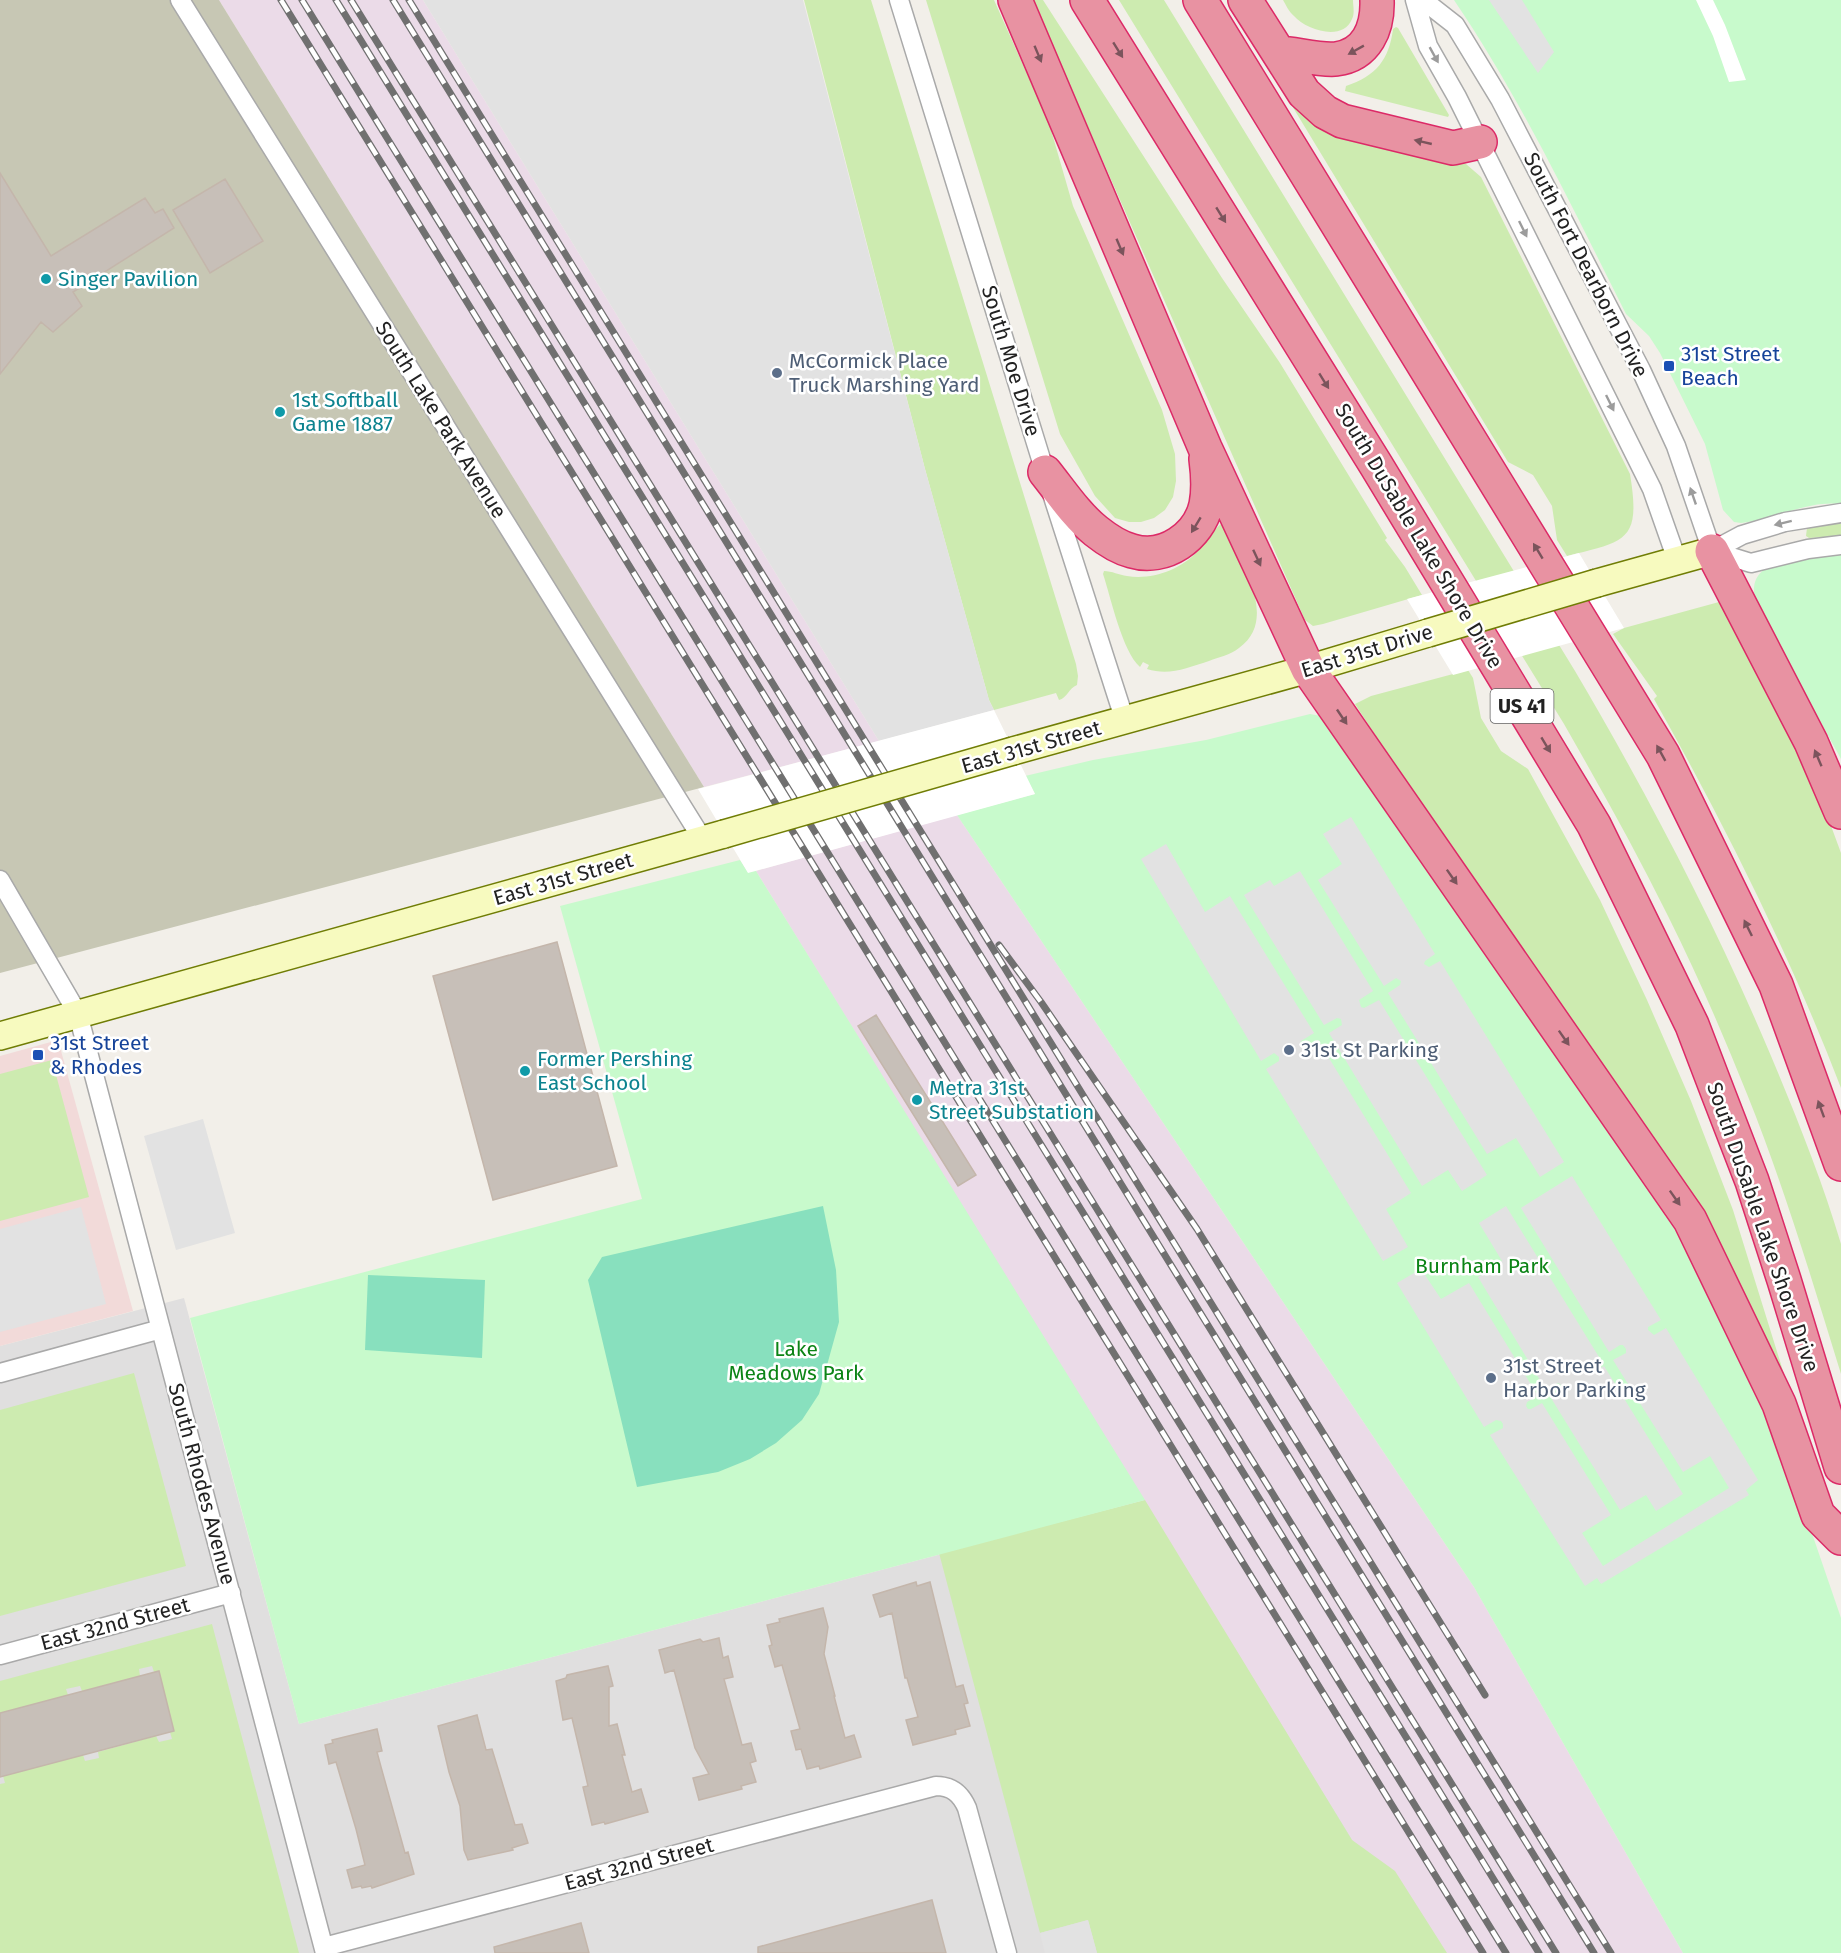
<svg xmlns="http://www.w3.org/2000/svg" width="1841" height="1953" font-family="'Fira Sans',sans-serif">
  <style>
    .residential { fill: #e0dfdf }
    .commercial { fill: #f2dad9 }
    .industrial { fill: #ebdbe8 }
    .construction { fill: #c7c7b4 }
    .grass { fill: #cdebb0 }
    .park { fill: #c8facc }
    .pitch { fill: #88e0be }
    .parking { fill: #e2e2e2 }
    .pier { fill: #fff }
    .building { fill: #c7bfb8; stroke: #c4b6ab; stroke-width: 1.5 }
    .lines { fill: none; stroke-linecap: round; stroke-linejoin: round }
    .minor-casing { stroke: #a9a9a9; stroke-width: 21 }
    .secondary-casing { stroke: #707d05; stroke-width: 30 }
    .motorway-casing { stroke: #dc2a67; stroke-width: 36 }
    .minor { stroke: #fff; stroke-width: 18 }
    .secondary { stroke: #f7fabf; stroke-width: 27 }
    .motorway { stroke: #e892a2; stroke-width: 33 }
    .rail-casing { stroke: #707070; stroke-width: 7 }
    .rail { stroke: #fff; stroke-width: 4.5; stroke-dasharray: 14; stroke-linecap: butt }
    .secondary-bridge-casing { stroke: #707d05; stroke-width: 30; stroke-linecap: butt }
    .secondary-bridge { stroke: #f7fabf; stroke-width: 27 }
    .oneway { fill: #7b545c }
    .oneway2 { fill: #9c9c9c }
    .culture-dot { fill: #0f9aa8; stroke: #fff; stroke-width: 2 }
    .transit-dot { fill: #1a4fb4; stroke: #fff; stroke-width: 2 }
    .service-dot { fill: #5c6f8a; stroke: #fff; stroke-width: 2 }
    .labels { text-anchor: middle; stroke-width: 5; stroke-linejoin: round; paint-order: stroke }
    .shield { fill: #fff; stroke: #646464; stroke-width: 1.5 }
    .shield-label { font-size: 20px; font-weight: bold; fill: #222 }
    .street-label { font-size: 21px; fill: #222; stroke: #fff }
    .culture-label { font-size: 21px; fill: #0d838f; stroke: #fff; text-anchor: start }
    .transit-label { font-size: 21px; fill: #164399; stroke: #fff; text-anchor: start }
    .service-label { font-size: 21px; fill: #4e5e75; stroke: #fff; text-anchor: start }
    .park-label { font-size: 21px; fill: #0c8416; stroke: #fff }
  </style>
  <rect width="100%" height="100%" fill="#f2efe9"/>
  <path class="residential" d="M184 1298 299 1724 1145 1500 1422 1953H0V1346Z"/>
  <path class="commercial" d="M58 1040 133 1311 0 1346V1056Z"/>
  <path class="industrial" d="M219 0H423L879 741 704 787Z
    M957 815 1474 1587 1683 1953H1422L756 871Z"/>
  <path class="construction" d="M0 0H219L704 787 0 973Z"/>
  <path class="grass" d="M804 0H871L1076 664 1078 676 1077 685C1069 688 1067 698 1059 700L1056 693 994 710 989 700 925 469Z
    M926 0H994L1049 123 1073 206 1162 410 1175 454 1176 481 1173 497 1165 510 1154 518 1141 522H1129L1115 518 1095 496 1060 434Z
    M1032 0H1043L1222 278 1280 363 1387 538 1385 540 1405 567 1422 595 1323 624 1313 626 1305 620Z
    M1119 0H1164L1575 671C1648 795 1715 923 1771 1056 1797 1118 1822 1180 1841 1244V1374C1812 1280 1784 1186 1747 1094 1723 1034 1697 974 1668 916 1636 851 1600 787 1564 724Z
    M1283 0H1353C1353 6 1355 13 1352 19 1343 42 1306 30 1294 16 1289 12 1286 5 1283 0Z
    M1396 27 1398 28 1449 115 1448 117 1345 91 1346 86C1376 76 1389 60 1393 29Z
    M1289 87 1452 160 1466 164 1481 177 1630 474C1641 541 1627 541 1567 556L1557 540 1552 506 1533 475 1508 462 1283 91Z
    M1222 523C1238 557 1281 618 1239 648 1230 655 1219 657 1209 661 1187 668 1169 676 1147 669L1149 665 1143 662 1140 667C1122 651 1111 598 1103 574L1104 571C1112 571 1119 575 1127 576 1152 580 1180 570 1197 552 1206 543 1212 531 1222 523Z
    M1824 523 1841 524V536L1809 538 1806 536 1807 528Z
    M1719 602C1763 684 1810 764 1841 853V1088C1789 953 1725 825 1654 699L1657 696 1613 634 1624 628Z
    M1468 670 1473 678 1481 718 1501 751 1528 769 1600 900 1647 1000 1691 1101 1733 1210 1788 1387 1740 1284 1712 1232 1413 793 1355 704 1371 696Z
    M52 1060 89 1197 0 1221V1074Z
    M134 1373 186 1566 0 1616V1410Z
    M1145 1500 1352 1840 1395 1871 1447 1953H1097L1088 1920 1040 1933 939 1553Z
    M212 1624 299 1953H0V1784L5 1783 3 1776 83 1755 85 1761 99 1758 98 1752 156 1736 159 1742 172 1739 170 1732 174 1731 159 1671 154 1672 152 1666 139 1669 140 1676 82 1691 80 1686 66 1689 68 1695 0 1713V1681Z"/>
  <path class="park" d="M1454 0H1841V504C1806 500 1775 520 1741 523L1734 522 1723 510 1705 444 1660 353 1649 336 1626 314C1572 207 1521 99 1454 0Z
    M1833 554 1841 555V759L1757 606C1752 592 1752 578 1765 569L1806 558Z
    M1310 714 1321 716 1639 1169 1683 1241 1740 1349 1794 1481 1841 1618V1953H1683L1474 1587 957 815 1035 794 1025 776 1093 760 1206 740Z
    M740 860 748 872 756 871 1145 1500 299 1724 190 1318 642 1199 560 906Z"/>
  <path class="pitch" d="M823 1206 836 1270 839 1322 819 1394 802 1420 776 1443 750 1459 718 1472 637 1487 588 1280 602 1257Z
    M368 1275 485 1280 482 1358 365 1350Z"/>
  <path class="parking" d="M423 0H803L925 469 989 700 994 710 879 741Z
    M1489 0H1522L1554 52 1538 73Z
    M1351 817 1435 954 1425 961 1424 964 1429 967 1440 961 1564 1162 1540 1177 1516 1138 1487 1154 1388 993 1400 985 1401 981 1396 978 1384 986 1318 880 1342 864 1323 834Z
    M1166 844 1205 912 1230 896 1314 1033 1301 1041 1300 1044 1305 1048 1318 1040 1411 1193 1386 1209 1408 1247 1383 1261 1266 1069 1279 1061V1057L1274 1053 1261 1061 1141 859Z
    M1300 871 1373 991 1359 1000 1361 1007 1364 1008 1379 1000 1487 1175 1462 1191 1448 1170 1422 1186 1329 1033 1342 1025 1341 1019 1337 1018 1324 1025 1244 895 1270 880 1274 886Z
    M203 1119 235 1233 176 1250 144 1136Z
    M1572 1176 1661 1320 1648 1327V1330L1654 1335 1666 1328 1758 1480 1746 1490 1749 1495 1601 1584 1597 1578 1585 1586 1490 1435 1503 1428V1424L1501 1421 1496 1420 1484 1427 1397 1283 1421 1269 1441 1299 1469 1283 1538 1396 1527 1402 1526 1406 1528 1409H1531L1542 1403 1611 1515 1582 1533 1603 1566 1729 1488 1710 1456 1683 1472 1613 1360 1626 1353V1349L1623 1345H1620L1609 1352 1521 1208Z
    M1506 1206 1599 1357 1588 1365 1587 1369 1590 1372H1593L1604 1366 1683 1494 1656 1511 1646 1495 1620 1510 1551 1398 1563 1390 1564 1387 1558 1383 1546 1390 1478 1277 1502 1261 1479 1223Z
    M81 1207 106 1304 0 1332V1229Z
    M1088 1920 1097 1953H1045L1040 1933Z"/>
  <path class="pier" d="M1696 0H1713L1725 25 1746 80 1729 82 1713 36Z
    M1579 553 1624 628 1453 675 1407 599Z
    M994 710 1035 794 748 873 698 789Z"/>
  <path class="building" d="M0 173 51 256 145 198 155 213 163 209 174 228 73 292 82 306 53 332 41 322 0 374Z
    M225 179 263 241 210 273 173 210Z
    M557 942 617 1166 493 1200 433 976Z
    M876 1015 976 1175 958 1186 858 1026Z
    M916 1582 917 1586 930 1582 956 1687 963 1685 968 1703 964 1704 970 1726 955 1730 956 1734 913 1745 906 1720 918 1717 907 1678H905L892 1613 880 1617 873 1595Z
    M823 1608 828 1627 824 1654 835 1696H834L845 1738 854 1735 861 1757 820 1769 819 1766 807 1769 801 1749 796 1750 791 1731 800 1729 782 1665 775 1667 769 1646 772 1645 767 1625 780 1622 779 1619Z
    M719 1638 723 1658 728 1656 733 1677 724 1679 742 1745 751 1743 756 1761 750 1763 756 1782 741 1786 742 1789 699 1800 693 1778 709 1774 695 1748 674 1670 665 1673 659 1650 700 1639 703 1642Z
    M608 1666 613 1686 609 1687V1726L617 1724 625 1755H622L632 1792 641 1789 648 1812 605 1824 604 1822 592 1825 583 1787 588 1786 572 1718 563 1720 556 1681 566 1678 567 1675Z
    M159 1671 174 1731 0 1777V1713Z
    M477 1715 486 1750 492 1749 515 1825 522 1824 528 1843 512 1848 513 1850 468 1860 464 1850 460 1806 449 1772 438 1726Z
    M377 1729 382 1751 377 1752 381 1767 405 1853 408 1852 414 1874 372 1888 371 1886 362 1888 361 1886 352 1888 347 1870 365 1865 356 1829 336 1762 329 1764 325 1745 333 1743 332 1740Z
    M932 1900 946 1953H758V1947Z
    M581 1923 589 1953H495L494 1947Z"/>
  <g class="lines">
    <g class="minor-casing">
      <path id="minor" d="M180 0 703 840
        M899 0 1045 472 1125 721
        M1415 0 1428 46 1457 97 1652 489 1677 560
        M1423 0 1455 25 1500 99 1641 370 1676 446 1712 551
        M1712 551 1742 535 1785 522 1841 513
        M1712 551 1751 563 1808 549 1841 545
        M0 880 78 1014 325 1953
        M0 1373 161 1329
        M0 1655 231 1593
        M324 1947 936 1786C952 1786 961 1794 967 1808L1007 1953"/>
    </g>
    <g class="secondary-casing">
      <path id="secondary" d="M1597 583 1712 551
        M1013 751 1308 669 1428 633
        M0 1036 724 834"/>
    </g>
    <g class="motorway-casing">
      <path id="motorway" d="M1015 0 1205 448 1308 669 1690 1220 1779 1404 1818 1515 1841 1538
        M1087 0 1376 465 1594 825 1692 1025 1718 1093 1752 1181 1784 1280 1841 1467
        M1200 0 1663 755 1776 985 1841 1164
        M1245 0 1304 93 1325 112 1342 121 1453 148 1480 142
        M1280 53C1295 54 1323 61 1336 59 1367 55 1378 28 1377 0
        M1045 472C1061 492 1076 515 1096 531 1106 539 1120 548 1132 551 1165 561 1199 536 1206 505 1209 490 1208 474 1206 459
        M1712 551 1811 742 1841 812"/>
    </g>
    <use href="#minor" class="minor"/>
    <use href="#secondary" class="secondary"/>
    <use href="#motorway" class="motorway"/>
    <g class="rail-casing">
      <path id="rail" d="M281 0 1483 1953
        M302 0 1506 1953
        M336 0 1539 1953
        M351 0 1556 1953
        M393 0 1594 1953
        M409 0 1611 1953
        M999 945 1041 1002 1197 1229 1485 1695"/>
    </g>
    <use href="#rail" class="rail"/>
    <g class="secondary-bridge-casing">
      <path id="secondary-bridge" d="M1428 633 1597 583
        M724 834 1013 751"/>
    </g>
    <use href="#secondary-bridge" class="secondary-bridge"/>
  </g>
  <defs><path id="oneway-solid" d="M-6-.8H1V-3.2L6.5 0L1 3.2V.8H-6Z" transform="scale(1.5)"/></defs>
  <g class="oneway">
    <use href="#oneway-solid" transform="translate(1118 50) rotate(58)"/>
    <use href="#oneway-solid" transform="translate(1356 50) rotate(151)"/>
    <use href="#oneway-solid" transform="translate(1038 54) rotate(67)"/>
    <use href="#oneway-solid" transform="translate(1423 142) rotate(-167)"/>
    <use href="#oneway-solid" transform="translate(1221 215) rotate(58)"/>
    <use href="#oneway-solid" transform="translate(1120 247) rotate(67)"/>
    <use href="#oneway-solid" transform="translate(1324 381) rotate(58)"/>
    <use href="#oneway-solid" transform="translate(1196 525) rotate(121)"/>
    <use href="#oneway-solid" transform="translate(1538 551) rotate(-121)"/>
    <use href="#oneway-solid" transform="translate(1257 558) rotate(65)"/>
    <use href="#oneway-solid" transform="translate(1342 717) rotate(56)"/>
    <use href="#oneway-solid" transform="translate(1546 745) rotate(59)"/>
    <use href="#oneway-solid" transform="translate(1661 753) rotate(-119)"/>
    <use href="#oneway-solid" transform="translate(1818 758) rotate(-113)"/>
    <use href="#oneway-solid" transform="translate(1452 877) rotate(55)"/>
    <use href="#oneway-solid" transform="translate(1748 928) rotate(-116)"/>
    <use href="#oneway-solid" transform="translate(1564 1038) rotate(55)"/>
    <use href="#oneway-solid" transform="translate(1821 1109) rotate(-110)"/>
    <use href="#oneway-solid" transform="translate(1675 1198) rotate(55)"/>
  </g>
  <g class="oneway2">
    <use href="#oneway-solid" transform="translate(1434 55) rotate(61)"/>
    <use href="#oneway-solid" transform="translate(1523 229) rotate(64)"/>
    <use href="#oneway-solid" transform="translate(1610 403) rotate(64)"/>
    <use href="#oneway-solid" transform="translate(1693 496) rotate(-109)"/>
    <use href="#oneway-solid" transform="translate(1783 523) rotate(166)"/>
  </g>
  <g class="culture-dot">
    <circle cx="46" cy="279" r="6"/>
    <circle cx="280" cy="412" r="6"/>
    <circle cx="525" cy="1071" r="6"/>
    <circle cx="917" cy="1100" r="6"/>
  </g>
  <g class="transit-dot">
    <rect x="1663" y="360" width="12" height="12" rx="3"/>
    <rect x="32" y="1049" width="12" height="12" rx="3"/>
  </g>
  <g class="service-dot">
    <circle cx="777" cy="373" r="6"/>
    <circle cx="1289" cy="1050" r="6"/>
    <circle cx="1491" cy="1378" r="6"/>
  </g>
  <g class="labels">
    <rect class="shield" x="1490.5" y="689" width="63" height="34" rx="4.5"/>
    <g class="shield-label">
      <text x="1522" y="713">US 41</text>
    </g>
    <g class="street-label">
      <text transform="translate(1586 265) rotate(63)" y="7">South Fort Dearborn Drive</text>
      <text transform="translate(1011 361) rotate(73)" y="7">South Moe Drive</text>
      <text transform="translate(441 420) rotate(58)" y="7">South Lake Park Avenue</text>
      <text transform="translate(1419 536) rotate(59)" y="7">South DuSable Lake Shore Drive</text>
      <text transform="translate(1367 651) rotate(-17)" y="7">East 31st Drive</text>
      <text transform="translate(1031 747) rotate(-16)" y="7">East 31st Street</text>
      <text transform="translate(563 879) rotate(-16)" y="7">East 31st Street</text>
      <text transform="translate(1763 1227) rotate(71)" y="7">South DuSable Lake Shore Drive</text>
      <text transform="translate(202 1484) rotate(75)" y="7">South Rhodes Avenue</text>
      <text transform="translate(115 1624) rotate(-15)" y="7">East 32nd Street</text>
      <text transform="translate(639 1864) rotate(-15)" y="7">East 32nd Street</text>
    </g>
    <g class="culture-label">
      <text x="58" y="286">Singer Pavilion</text>
      <text x="292" y="407">1st Softball<tspan x="292" dy="24">Game 1887</tspan></text>
      <text x="537" y="1066">Former Pershing<tspan x="537" dy="24">East School</tspan></text>
      <text x="929" y="1095">Metra 31st<tspan x="929" dy="24">Street Substation</tspan></text>
    </g>
    <g class="transit-label">
      <text x="1681" y="361">31st Street<tspan x="1681" dy="24">Beach</tspan></text>
      <text x="50" y="1050">31st Street<tspan x="50" dy="24">&amp; Rhodes</tspan></text>
    </g>
    <g class="service-label">
      <text x="789" y="368">McCormick Place<tspan x="789" dy="24">Truck Marshing Yard</tspan></text>
      <text x="1301" y="1057">31st St Parking</text>
      <text x="1503" y="1373">31st Street<tspan x="1503" dy="24">Harbor Parking</tspan></text>
    </g>
    <g class="park-label">
      <text x="1482" y="1273">Burnham Park</text>
      <text x="796" y="1356">Lake<tspan x="796" dy="24">Meadows Park</tspan></text>
    </g>
  </g>
</svg>
